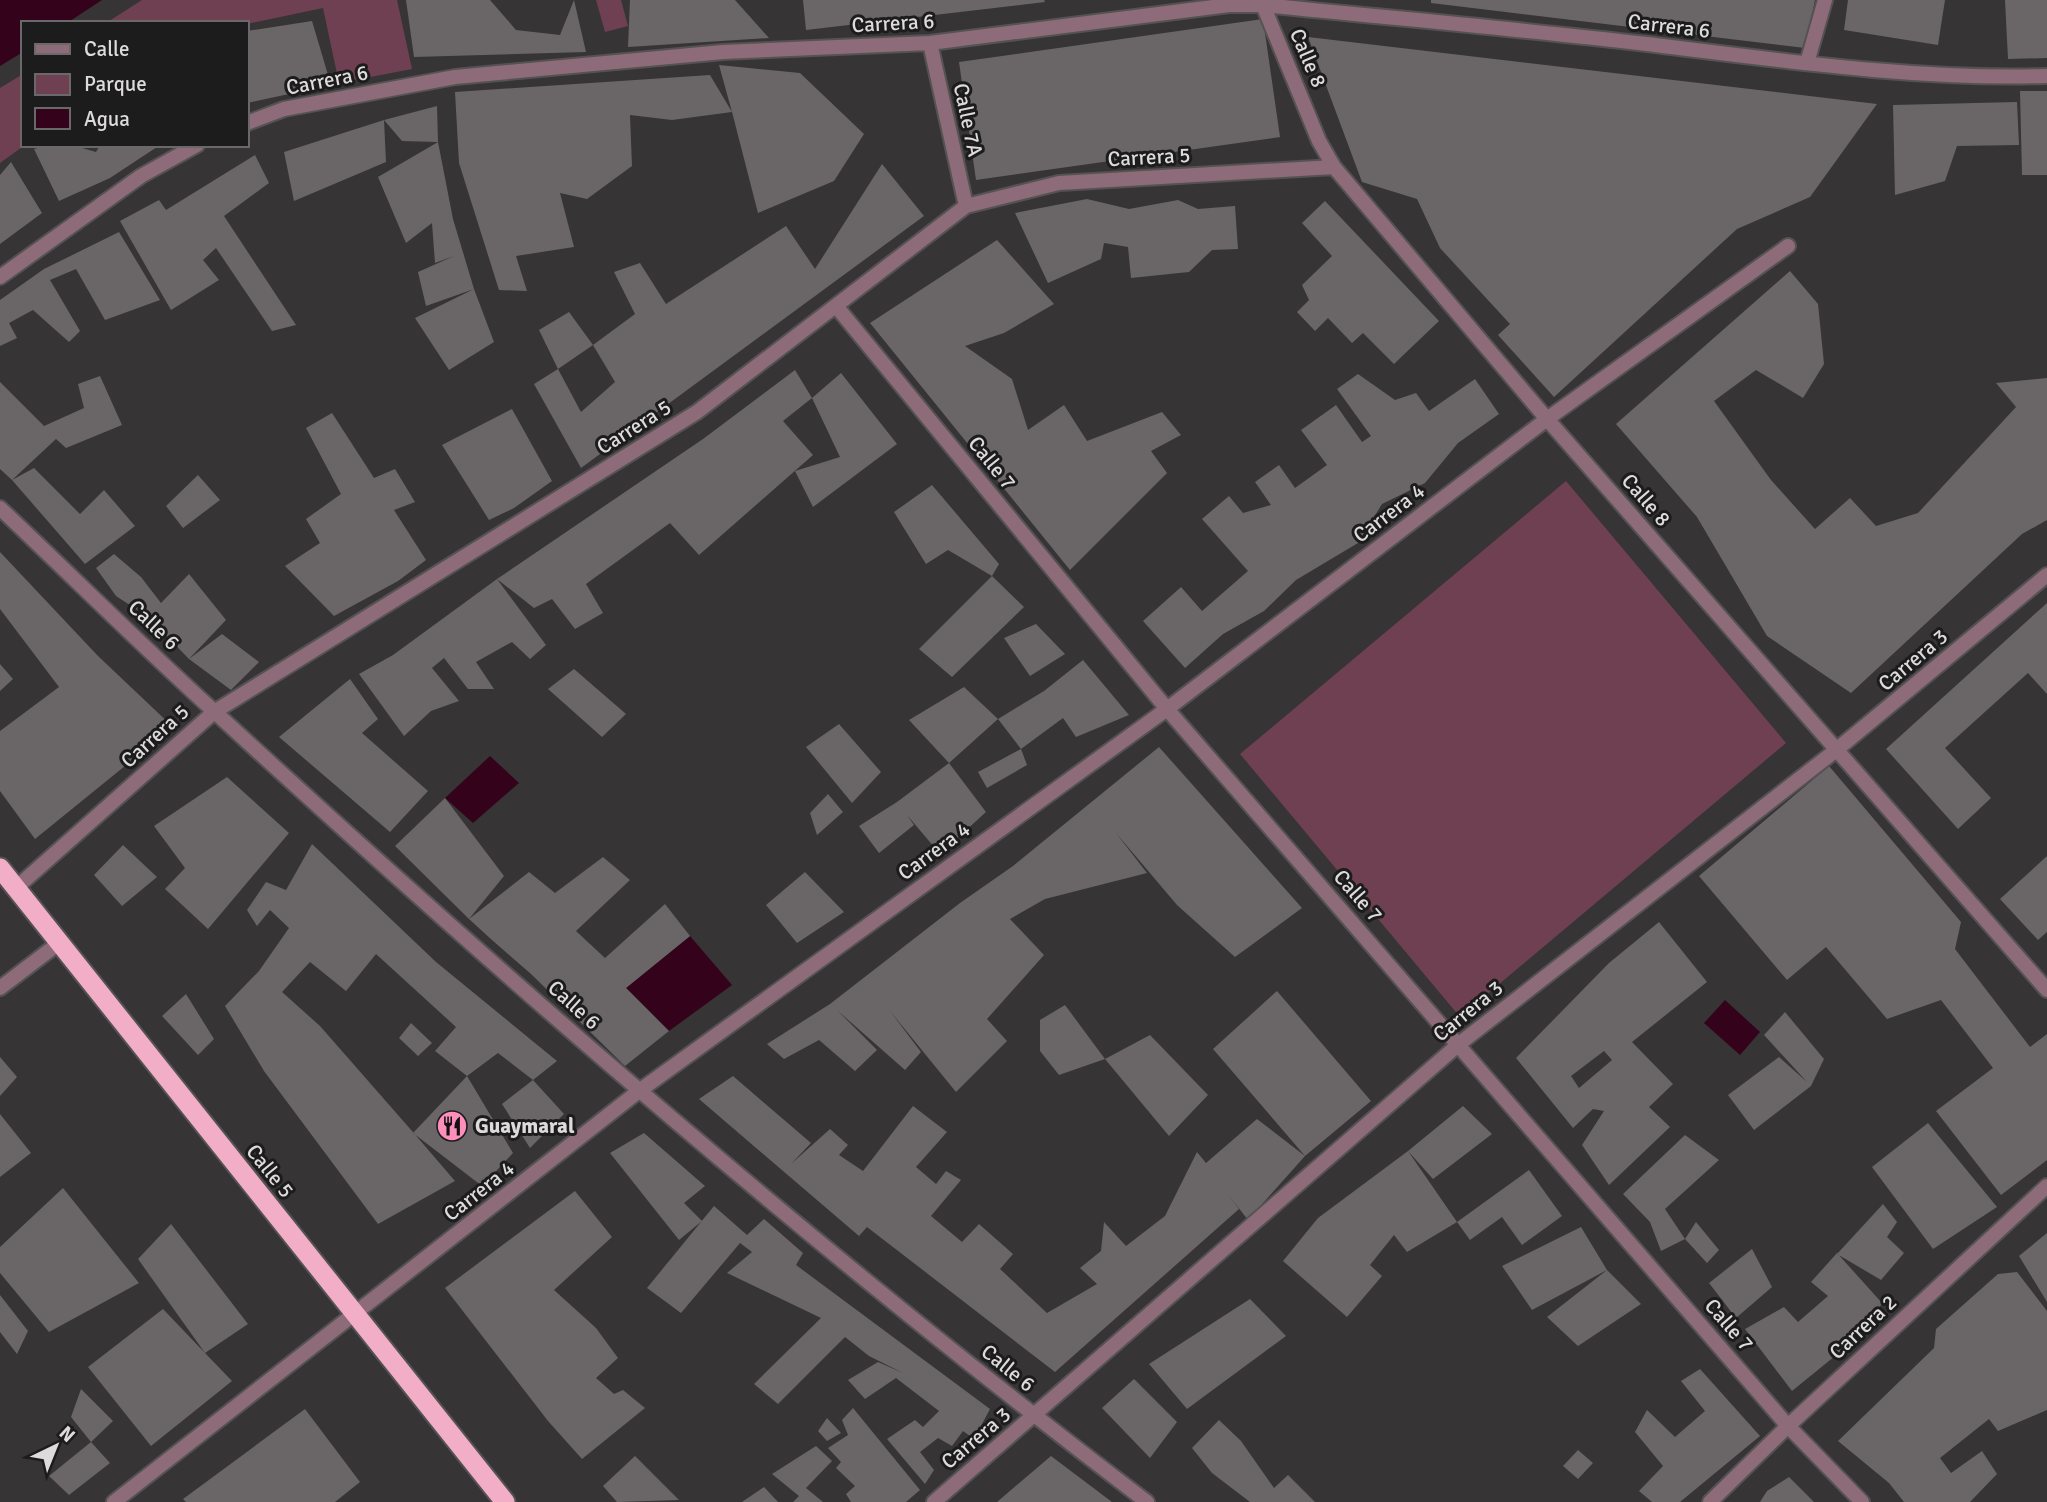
<svg xmlns="http://www.w3.org/2000/svg" width="2047" height="1502" font-family="Signika,sans-serif">
  <style>
    .green { fill: #6e4052 }
    .water { fill: #35021c }
    .building { fill: #6a6667; fill-rule: evenodd }
    .lines { fill: none; stroke-linecap: round; stroke-linejoin: round }
    .service-casing { stroke: #555253; stroke-width: 18 }
    .minor-casing { stroke: #555253; stroke-width: 18 }
    .trunk-casing { stroke: #555253; stroke-width: 23 }
    .service { stroke: #8e6b78; stroke-width: 14 }
    .minor { stroke: #8e6b78; stroke-width: 14 }
    .trunk { stroke: #f2aec7; stroke-width: 19 }
    .labels { text-anchor: middle; stroke-width: 6; stroke-linejoin: round; paint-order: stroke }
    .street-label { font-size: 21px; fill: #dddbdc; stroke: #1d1c1c }
    .poi-label { font-size: 21px; font-weight: bold; fill: #dddbdc; stroke: #1d1c1c; text-anchor: start }
  </style>
  <rect width="100%" height="100%" fill="#373435"/>
  <path class="green" d="M142 0H397L412 69 339 83 323 8 247 24 106 23Z
    M596 0H621L628 26 605 32Z
    M23 74 25 145 0 163V88Z
    M1566 481 1786 743 1460 1017 1240 754Z"/>
  <path class="water" d="M0 0H102L67 23H23V52L0 66Z
    M490 756 519 783 473 823 445 798Z
    M690 936 732 985 669 1031 626 988Z
    M1725 1000 1760 1032 1740 1055 1704 1023Z"/>
  <path class="building" d="M406 0H490L516 30 560 35 574 0 586 52 414 57Z
    M630 0H735L769 38 628 47Z
    M803 0H1044L1045 2 806 30Z
    M1431 0H1815L1805 48 1431 3Z
    M1848 0H1945L1938 45 1844 30Z
    M2005 0H2047V58L2008 59Z
    M1263 19 1280 137 976 180 959 62Z
    M312 21 331 85 247 103V31Z
    M1308 37 1877 104 1810 197 1737 229 1554 397 1498 335 1510 324 1440 248 1417 199 1362 182Z
    M719 65 800 73 864 134 834 181 758 213 732 112 672 120 630 115 632 166 587 199 560 193 574 247 516 256 527 291 499 290 459 163 455 92 710 75 732 112Z
    M2020 91H2047V175H2022Z
    M2017 102 2019 145 1957 146 1945 181 1895 195 1893 105Z
    M437 106 438 142 453 219 474 289 426 306 418 272 454 256 435 263 432 223 406 243 378 177 438 142 402 141 384 120Z
    M384 120 386 162 294 201 284 152Z
    M49 145H72L96 152 100 145H160L110 178 59 201 34 149Z
    M255 155 269 183 224 216 296 325 272 331 216 248 203 260 219 280 171 310 120 221 159 200 166 210Z
    M11 162 42 213 0 244V175Z
    M882 164 924 216 581 468 534 384 558 369 581 412 615 382 593 345 558 369 539 330 569 312 593 345 635 314 614 272 640 263 666 304 786 226 815 269Z
    M1087 199 1129 209 1178 200 1198 209 1235 206 1238 249 1212 250 1189 272 1131 278 1128 247 1104 243 1101 259 1048 283 1015 213Z
    M1325 201 1439 321 1394 364 1363 333 1352 343 1328 318 1315 331 1297 312 1309 300 1302 285 1332 256 1302 223Z
    M119 232 160 300 105 320 76 269 50 280 80 331 69 342 33 310 9 323 17 338 0 346V300L44 269Z
    M997 240 1054 304 1004 333 965 346 1012 379 1028 430 1064 405 1087 441 1162 412 1181 435 1151 451 1167 473 1070 570 870 323Z
    M1790 271 1818 304 1824 364 1803 398 1756 370 1714 401 1771 480 1815 529 1850 498 1876 526 1918 513 2016 407 1996 383 2047 378V520L2022 534 1851 693 1767 636 1697 517 1616 424Z
    M474 289 494 342 449 370 415 318Z
    M795 370 812 398 841 373 897 444 813 507 795 471 840 457 812 398 783 421 813 455 699 555 670 523 586 584 603 613 575 629 552 599 534 608 497 579 546 645 530 659 512 642 476 662 494 689H468L444 658 432 668 459 701 431 711 404 736 359 674 393 655 497 579 703 439Z
    M1358 374 1395 400 1416 393 1429 411 1475 379 1499 414 1458 443 1425 483 1382 504 1358 543 1296 580 1264 611 1223 634 1185 668 1143 621 1181 587 1202 611 1248 571 1202 519 1229 496 1243 513 1271 505 1255 482 1279 465 1295 488 1327 465 1301 430 1336 405 1362 442 1371 436 1337 389Z
    M100 376 122 425 66 448 56 439 12 480 0 469V382L44 426 84 408 78 384Z
    M512 409 552 481 514 508 489 520 442 445Z
    M332 413 374 478 395 469 415 502 394 510 426 560 398 581 334 616 285 566 320 543 306 519 341 494 306 428Z
    M34 468 80 514 104 490 135 526 85 564 12 480Z
    M198 475 220 500 183 528 166 506Z
    M932 485 999 564 992 576 948 550 926 564 894 512Z
    M0 552 98 656 173 727 35 839 0 791V731L59 687 0 609Z
    M114 554 141 577 161 603 189 574 226 620 189 659 148 617 116 596 96 568Z
    M992 576 1024 607 952 677 919 649Z
    M2047 603V694L2028 673 1945 748 1991 798 1958 829 1886 749Z
    M1036 624 1065 654 1030 676 1004 638Z
    M222 634 259 662 231 690 189 659Z
    M1083 660 1129 715 1076 737 1063 718 1021 749 998 719 1044 691Z
    M0 664 13 679 0 691Z
    M574 669 626 714 602 737 548 689Z
    M350 679 378 719 362 733 428 791 390 832 279 737Z
    M964 687 998 719 949 763 909 720Z
    M839 724 881 772 852 803 806 747Z
    M1159 747 1302 908 1235 957 1177 905 1116 833 1147 873 1045 899 1010 919 1044 955 987 1019 1007 1041 956 1092 890 1011 921 1052 905 1070 838 1011 877 1050 855 1071 819 1040 784 1059 767 1044 830 1004 960 903 1013 866Z
    M1021 749 1027 765 987 788 978 772Z
    M949 763 986 812 940 854 907 815 914 825 879 853 859 826 897 802Z
    M1829 766 1961 922 1955 949 2030 1047 2047 1034V1160L2001 1195 1936 1111 1993 1068 1941 1000 1887 1019 1826 947 1787 980 1699 876Z
    M227 777 289 833 208 929 165 889 185 868 154 826Z
    M828 794 843 812 817 835 810 813Z
    M445 798 504 876 469 919 529 872 555 893 603 857 630 880 576 931 605 958 665 904 690 936 626 988 669 1031 625 1066 531 974 492 940 469 919 395 846Z
    M312 844 436 962 557 1061 533 1080 498 1053 467 1076 513 1153 482 1186 413 1133 467 1076 435 1051 456 1027 376 954 346 991 310 962 282 992 320 1026 412 1131 455 1181 378 1224 264 1071 225 1006 259 971 289 928 270 910 257 926 247 910 266 882 286 890Z
    M123 845 157 877 122 906 94 875Z
    M2047 856V932L2038 940 2000 899Z
    M805 872 844 912 797 943 766 905Z
    M1659 922 1707 982 1632 1042 1673 1084 1649 1107 1670 1127 1609 1185 1582 1145 1604 1111 1593 1109 1573 1128 1516 1058 1609 963ZM1604 1051 1612 1060 1579 1088 1571 1076Z
    M1277 991 1371 1101 1305 1156 1213 1049Z
    M186 994 214 1039 198 1055 162 1016Z
    M1065 1005 1105 1059 1059 1075 1040 1051V1020Z
    M1785 1012 1824 1059 1811 1086 1754 1130 1728 1095 1779 1057 1807 1082 1764 1035Z
    M411 1023 432 1043 418 1056 399 1038Z
    M1150 1035 1208 1095 1169 1136 1105 1059Z
    M0 1057 17 1077 0 1096Z
    M733 1076 811 1143 791 1164 830 1129 848 1145 839 1155 863 1171 913 1106 947 1132 916 1167 936 1184 946 1171 961 1180 931 1216 962 1242 979 1224 1013 1254 1000 1269 1047 1313 1097 1284 1080 1268 1101 1251 1104 1222 1126 1246 1165 1216 1197 1152 1206 1163 1257 1119 1305 1156 1248 1220 1227 1193 1239 1209 1055 1372 867 1227 859 1236 699 1099Z
    M533 1080 564 1114 530 1148 502 1104Z
    M1463 1106 1492 1134 1433 1179 1408 1151Z
    M0 1114 31 1153 0 1177Z
    M1928 1123 1997 1207 1933 1249 1872 1167Z
    M644 1133 705 1186 684 1203 702 1221 679 1240 610 1153Z
    M1685 1135 1719 1160 1665 1209 1685 1239 1661 1251 1650 1222 1623 1194Z
    M1408 1151 1457 1222 1407 1252 1394 1235 1370 1265 1382 1276 1347 1317 1283 1261 1318 1218Z
    M1529 1170 1562 1216 1522 1245 1502 1217 1470 1240 1457 1222Z
    M63 1188 139 1283 49 1332 0 1273V1247Z
    M575 1191 612 1237 554 1290 596 1328 618 1358 596 1378 614 1394 623 1390 645 1408 582 1459 548 1421 445 1288Z
    M1883 1204 1897 1222 1887 1237 1904 1253 1881 1280 1837 1254Z
    M714 1206 747 1235 764 1219 803 1253 796 1265 990 1409 974 1439 963 1431 952 1446 938 1438 920 1452 934 1470 925 1484 887 1439 915 1420 923 1427 939 1411 896 1378 865 1399 848 1380 878 1362 903 1373 869 1356 845 1337 778 1404 754 1384 821 1318 727 1273 752 1252 740 1243 681 1313 647 1288Z
    M1696 1222 1719 1250 1707 1263 1685 1239Z
    M171 1224 248 1324 205 1353 232 1381 151 1446 88 1367 163 1309 205 1353 138 1259Z
    M1581 1227 1607 1270 1641 1304 1578 1346 1547 1317 1607 1270 1532 1310 1502 1266Z
    M2047 1233V1302L2019 1256Z
    M1752 1249 1772 1287 1736 1318 1709 1283Z
    M1837 1253 1882 1303 1867 1330 1792 1391 1745 1329 1784 1307 1798 1322 1828 1296 1811 1282Z
    M2017 1272 2047 1311V1410L1998 1431 1989 1419 1940 1458 1951 1473 1982 1451 1997 1474 1970 1502H1904L1889 1483 1838 1441 1934 1348 1936 1329 1998 1274Z
    M0 1295 28 1331 17 1354 0 1332Z
    M1250 1299 1286 1336 1187 1409 1149 1364Z
    M1700 1369 1760 1436 1680 1502H1652L1639 1491 1663 1466 1635 1432 1647 1410 1675 1437 1705 1411 1681 1381Z
    M1134 1379 1177 1422 1150 1458 1102 1408Z
    M81 1389 113 1421 91 1442 110 1463 69 1495 49 1476 91 1442 71 1417Z
    M853 1408 920 1490 906 1502H851L846 1494 855 1486 836 1468 841 1462 828 1448 848 1435 842 1420Z
    M305 1409 360 1482 335 1502H186L183 1499Z
    M827 1418 841 1433 827 1441 818 1431Z
    M1219 1420 1241 1441 1274 1488 1288 1475 1315 1502H1250L1212 1473 1192 1448Z
    M816 1446 832 1461 806 1488 823 1502H793L799 1496 772 1474Z
    M1578 1450 1593 1463 1578 1479 1563 1466Z
    M635 1456 679 1500 617 1502 603 1486Z
    M1051 1456 1112 1502H997Z
    M1789 1477 1814 1502H1760L1767 1491Z
    M764 1487 778 1502H742Z"/>
  <g class="lines">
    <g class="service-casing">
      <path id="service" d="M1807 63 1825 0
        M1547 419 1788 246"/>
    </g>
    <g class="minor-casing">
      <path id="minor" d="M1263 5 1319 141 1334 167 1547 419 2047 990
        M930 43 966 206
        M247 123 284 109 455 77 723 52 930 43 1229 5H1263C1391 18 1519 29 1647 44 1779 60 1914 80 2047 76
        M0 277 141 176 197 145
        M836 306 1167 709 1788 1426 1862 1502
        M0 508C72 576 142 646 216 713 515 988 823 1256 1147 1502
        M16 888 214 712 697 412 966 206 1059 183 1334 167
        M0 988 59 943
        M114 1502 639 1091 1167 709 1547 419
        M934 1502 1459 1044 1835 751 2047 575
        M1710 1502 1788 1426 2047 1186"/>
    </g>
    <g class="trunk-casing">
      <path id="trunk" d="M0 868 505 1502"/>
    </g>
    <use href="#service" class="service"/>
    <use href="#minor" class="minor"/>
    <use href="#trunk" class="trunk"/>
  </g>
  <defs>
    <g id="restaurant-disc" transform="scale(1.575)"><circle r="9.5" fill="#fe8ebc" stroke="#1d1c1c"/><path d="M-5-6h1v4h1v-4h1v4h1v-4h1v5L-1.5 .5V6h-2V.5L-5-1ZM5-6V6H3V1.5H1.5Q1.5-4 5-6Z" fill="#111"/></g>
  </defs>
  <g fill-rule="evenodd">
    <use href="#restaurant-disc" x="452" y="1126"/>
  </g>
  <g class="labels">
    <g class="street-label">
      <text transform="translate(893 23) rotate(-3)" y="7">Carrera 6</text>
      <text transform="translate(1669 26) rotate(7)" y="7">Carrera 6</text>
      <text transform="translate(1308 58) rotate(67)" y="7">Calle 8</text>
      <text transform="translate(327 80) rotate(-11)" y="7">Carrera 6</text>
      <text transform="translate(968 120) rotate(78)" y="7">Calle 7A</text>
      <text transform="translate(1149 157) rotate(-3)" y="7">Carrera 5</text>
      <text transform="translate(634 427) rotate(-32)" y="7">Carrera 5</text>
      <text transform="translate(992 463) rotate(51)" y="7">Calle 7</text>
      <text transform="translate(1646 500) rotate(49)" y="7">Calle 8</text>
      <text transform="translate(1389 513) rotate(-37)" y="7">Carrera 4</text>
      <text transform="translate(154 625) rotate(44)" y="7">Calle 6</text>
      <text transform="translate(1913 660) rotate(-40)" y="7">Carrera 3</text>
      <text transform="translate(155 736) rotate(-42)" y="7">Carrera 5</text>
      <text transform="translate(934 851) rotate(-36)" y="7">Carrera 4</text>
      <text transform="translate(1358 896) rotate(49)" y="7">Calle 7</text>
      <text transform="translate(574 1005) rotate(42)" y="7">Calle 6</text>
      <text transform="translate(1468 1011) rotate(-39)" y="7">Carrera 3</text>
      <text transform="translate(270 1171) rotate(51)" y="7">Calle 5</text>
      <text transform="translate(479 1191) rotate(-38)" y="7">Carrera 4</text>
      <text transform="translate(1729 1325) rotate(49)" y="7">Calle 7</text>
      <text transform="translate(1863 1327) rotate(-43)" y="7">Carrera 2</text>
      <text transform="translate(1008 1368) rotate(39)" y="7">Calle 6</text>
      <text transform="translate(976 1438) rotate(-40)" y="7">Carrera 3</text>
    </g>
    <g class="poi-label">
      <text x="475" y="1133">Guaymaral</text>
    </g>
  </g>
  <rect x="21" y="21" width="228" height="126" fill="#1d1c1c" stroke="#6a6869" stroke-width="2"/>
  <rect x="35" y="44" width="35" height="10" fill="#8e6b78" stroke="#6a6869" stroke-width="2"/>
  <text x="84" y="56" font-size="21" fill="#dddbdc">Calle</text>
  <rect x="35" y="74" width="35" height="21" fill="#6e4052" stroke="#6a6869" stroke-width="2"/>
  <text x="84" y="91" font-size="21" fill="#dddbdc">Parque</text>
  <rect x="35" y="108" width="35" height="21" fill="#35021c" stroke="#6a6869" stroke-width="2"/>
  <text x="84" y="126" font-size="21" fill="#dddbdc">Agua</text>
  <g transform="translate(56 1446) rotate(43)" stroke="#1d1c1c" stroke-width="5" paint-order="stroke">
  <path d="M0-5L12 26L0 18L-12 26Z" fill="#dddbdc"/>
  <text y="-10" font-size="19" font-weight="bold" text-anchor="middle" fill="#dddbdc">N</text>
  </g>
</svg>
